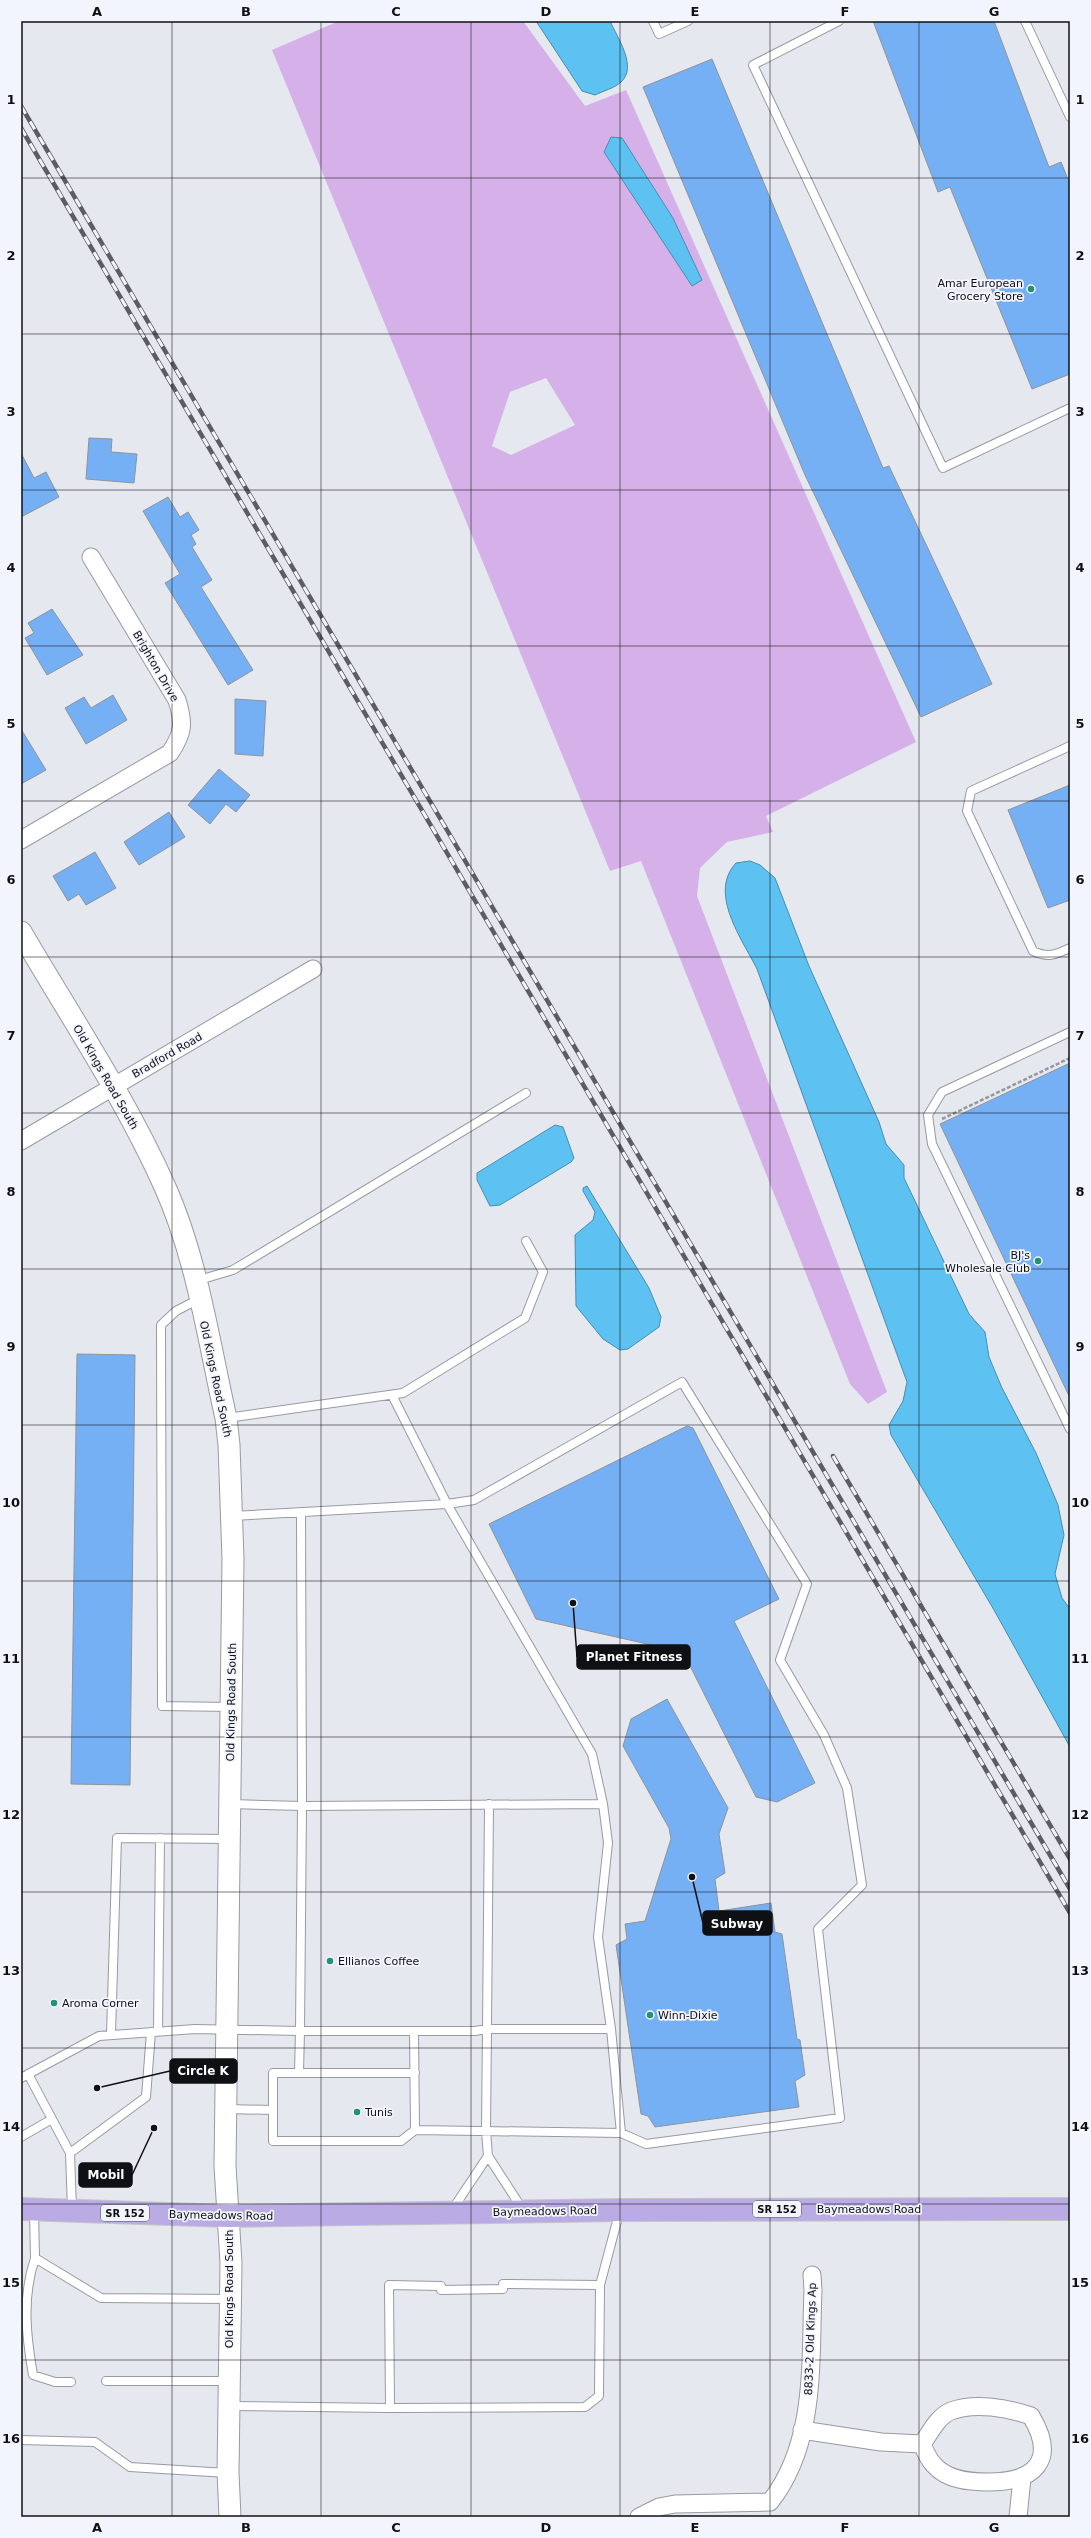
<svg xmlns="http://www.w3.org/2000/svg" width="1091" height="2538" font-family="'DejaVu Sans',sans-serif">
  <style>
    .green { fill: #d6b1e9; fill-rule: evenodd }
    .water { fill: #5dc2f2; stroke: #468daf }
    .building { fill: #75b0f4; stroke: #8e949a }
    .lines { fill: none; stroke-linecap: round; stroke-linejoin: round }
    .service-casing { stroke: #989aa2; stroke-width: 10 }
    .minor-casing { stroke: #989aa2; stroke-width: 19 }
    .tertiary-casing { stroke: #989aa2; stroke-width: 23 }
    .primary-casing { stroke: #c5c6c6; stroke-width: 24 }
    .path { stroke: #96979d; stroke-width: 2.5; stroke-dasharray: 4 2; stroke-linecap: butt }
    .service { stroke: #fff; stroke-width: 8 }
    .minor { stroke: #fff; stroke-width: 17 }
    .tertiary { stroke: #fff; stroke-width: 21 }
    .primary { stroke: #baabe4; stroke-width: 22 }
    .rail-casing { stroke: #5c5d62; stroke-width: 4.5 }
    .rail { stroke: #f3f5fe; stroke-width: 3; stroke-dasharray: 9; stroke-linecap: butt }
    .grid { fill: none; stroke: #0f1013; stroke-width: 1; stroke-opacity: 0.55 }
    .poi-dot { fill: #229274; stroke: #f3f5fe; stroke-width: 1.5 }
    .labels { text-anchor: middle; stroke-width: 3.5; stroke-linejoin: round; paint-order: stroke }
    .shield { fill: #f3f5fe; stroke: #53555a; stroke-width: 1 }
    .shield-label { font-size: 10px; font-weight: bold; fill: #0f1013 }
    .poi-label { font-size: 11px; fill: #0f1013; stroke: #f3f5fe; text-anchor: start }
    .street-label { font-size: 11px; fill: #0f1013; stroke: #f3f5fe }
    .leader { fill: none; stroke: #0f1013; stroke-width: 1.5 }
    .callout-dot { fill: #0f1013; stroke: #f3f5fe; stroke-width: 1.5 }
    .callout { fill: #0f1013; stroke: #0f1013; stroke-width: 1.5 }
    .callout-label { font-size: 12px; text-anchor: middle; font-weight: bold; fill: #fff }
    .neatline { fill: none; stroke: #0f1013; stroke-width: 1.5 }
    .grid-label { font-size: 13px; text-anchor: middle; font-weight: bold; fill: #0f1013 }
  </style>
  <rect width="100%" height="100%" fill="#e6e8f0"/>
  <path class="green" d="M339 21H523L585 106 626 90 916 742 766 816 773 832 727 842 700 868 697 896 887 1392 868 1404 850 1384 641 861 610 871 272 50ZM546 378 575 425 511 455 492 446 510 392Z"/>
  <path class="water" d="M536 21H610C617 37 638 67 621 82 615 88 603 91 595 95L582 91Z
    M611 137 622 138 673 218 702 280 692 286 604 152Z
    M750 861 760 865 775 878 809 966 879 1122 886 1144 904 1165V1178L969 1314 985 1332 989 1357 1002 1388 1036 1453 1058 1505 1064 1535 1055 1574 1062 1598 1070 1609V1747L994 1610 891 1435 889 1425 903 1401 907 1382 757 969C742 939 708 893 736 863Z
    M555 1125 563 1127 574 1158 571 1162 500 1205 490 1206 477 1180V1173Z
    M587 1186 649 1288 661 1317 659 1327 628 1349 620 1350 603 1339 576 1306 575 1235 593 1220 595 1212 583 1191V1188Z"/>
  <path class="building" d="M873 21H994L1049 167 1061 162 1070 184V374L1032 389 950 187 938 192Z
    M712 59 883 468 889 466 992 684 921 717 805 475 643 87Z
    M89 438 112 439 111 452 137 454 134 483 86 479Z
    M21 453 34 478 46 472 59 497 21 517Z
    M168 497 180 517 188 512 199 530 191 535 196 544 192 547 212 580 201 587 253 670 228 685 165 583 180 574 143 511Z
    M52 609 83 655 47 675 25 638 34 633 28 623Z
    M113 695 127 720 86 744 65 708 84 697 91 708Z
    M235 699 266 701 263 756 235 754Z
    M21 729 46 770 21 784Z
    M219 769 250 795 236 812 226 804 210 824 188 805Z
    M1070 785V900L1048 908 1008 810Z
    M169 812 185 837 139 865 124 842Z
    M95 852 116 888 86 905 79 894 68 901 53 876Z
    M1070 1063V1398L940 1124Z
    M77 1354 135 1355 130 1785 71 1784Z
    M687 1426 693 1428 779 1599 734 1621 815 1783 777 1802 756 1797 683 1652 536 1619 489 1524Z
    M667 1699 728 1808 719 1834 725 1873 715 1879 719 1911 771 1903 775 1932 782 1934 797 2039 800 2040 805 2075 795 2081 799 2107 655 2127 648 2116 641 2114 616 1945 627 1939 625 1924 645 1921 671 1839 669 1828 623 1746 631 1719Z"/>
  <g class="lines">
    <g class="service-casing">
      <path id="service" d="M653 21 659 34 688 21
        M839 21 753 65 943 468 1070 408
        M1025 21 1070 117
        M1070 746 971 791 967 811 1033 951C1048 958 1055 955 1070 948
        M1070 1032 942 1092 928 1115 932 1144 1070 1429
        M196 1281 233 1270 526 1093
        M199 1299 176 1311 161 1325 162 1706 231 1707
        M227 1418 403 1393 525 1318 543 1272 526 1241
        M232 1516 447 1504 392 1395
        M231 1804 302 1806 301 1512
        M489 1804 487 2029 475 2031H300L299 2073H273V2141H401L415 2130 621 2133 611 2029
        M158 2031 160 1838
        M414 2031 415 2130
        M111 2034 117 1838 230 1839
        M299 2073H415
        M28 2074 70 2153 72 2209
        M21 2078 99 2036 195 2029 300 2031 302 1806 603 1804 592 1754 447 1504 474 1500 682 1382 807 1584 780 1660 824 1735 847 1788 862 1885 818 1929 840 2118 646 2144 621 2133
        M226 2109 273 2110
        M21 2137 52 2119
        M70 2153 146 2097 151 2032
        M452 2210 488 2156
        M523 2210 488 2156 486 2131 487 2029H611L598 1937 608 1843 603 1804
        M34 2211 35 2258 101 2298 231 2299
        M35 2258C22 2297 26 2335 33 2375L55 2382H71
        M503 2284 600 2285
        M441 2286 389 2285 390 2408 585 2407 599 2396 600 2285 620 2210
        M441 2290 503 2289
        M106 2381H229
        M230 2406 390 2408
        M21 2440 95 2442 130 2467 227 2473"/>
    </g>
    <g class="minor-casing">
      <path id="minor" d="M21 840 170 753C184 732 184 723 177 700L91 557
        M21 1141 313 969
        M802 2430 881 2442 922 2444C930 2433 938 2416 951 2411 975 2402 1008 2408 1031 2416 1058 2461 1034 2482 988 2482 969 2482 947 2480 934 2465 928 2459 925 2451 922 2444
        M639 2517 659 2507 675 2504 770 2502C817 2443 810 2360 813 2290L812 2275
        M1018 2517 1022 2478"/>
    </g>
    <g class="tertiary-casing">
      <path id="tertiary" d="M21 932C70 1016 126 1099 165 1187 197 1258 209 1343 226 1418L229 1445 233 1559 225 2166 231 2263 228 2473 230 2517"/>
    </g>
    <g class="primary-casing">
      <path id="primary" d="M21 2209 229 2216 620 2210 1070 2209"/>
    </g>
    <path class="path" d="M942 1119 1070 1058"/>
    <use href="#service" class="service"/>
    <use href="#minor" class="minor"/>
    <use href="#tertiary" class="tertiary"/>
    <use href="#primary" class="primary"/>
    <g class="rail-casing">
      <path id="rail" d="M21 106 1070 1889
        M21 128 1070 1913
        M833 1456 1070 1859"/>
    </g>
    <use href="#rail" class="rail"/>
  </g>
  <path class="grid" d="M172 21V2517M321 21V2517M471 21V2517M620 21V2517M770 21V2517M919 21V2517M21 178H1070M21 334H1070M21 490H1070M21 646H1070M21 801H1070M21 957H1070M21 1113H1070M21 1269H1070M21 1425H1070M21 1581H1070M21 1737H1070M21 1892H1070M21 2048H1070M21 2204H1070M21 2360H1070"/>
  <g class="poi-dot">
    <circle cx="1031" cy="289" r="4"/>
    <circle cx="1038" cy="1261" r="4"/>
    <circle cx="330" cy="1961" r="4"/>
    <circle cx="54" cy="2003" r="4"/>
    <circle cx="650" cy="2015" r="4"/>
    <circle cx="357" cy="2112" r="4"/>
  </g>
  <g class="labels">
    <g class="shield">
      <rect x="753" y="2201" width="48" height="16" rx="3"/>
      <rect x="101" y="2205" width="48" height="16" rx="3"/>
    </g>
    <g class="shield-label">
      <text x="777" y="2213">SR 152</text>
      <text x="125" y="2217">SR 152</text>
    </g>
    <g class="poi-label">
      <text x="1023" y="287" text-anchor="end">Amar European<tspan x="1023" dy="13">Grocery Store</tspan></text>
      <text x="1030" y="1259" text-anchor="end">BJ's<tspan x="1030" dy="13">Wholesale Club</tspan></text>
      <text x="338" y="1965">Ellianos Coffee</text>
      <text x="62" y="2007">Aroma Corner</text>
      <text x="658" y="2019">Winn-Dixie</text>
      <text x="365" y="2116">Tunis</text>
    </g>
    <g class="street-label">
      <text transform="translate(156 666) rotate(60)" y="4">Brighton Drive</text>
      <text transform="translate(167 1055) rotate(-30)" y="4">Bradford Road</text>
      <text transform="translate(106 1077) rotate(60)" y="4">Old Kings Road South</text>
      <text transform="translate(216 1379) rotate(78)" y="4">Old Kings Road South</text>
      <text transform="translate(231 1702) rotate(-89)" y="4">Old Kings Road South</text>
      <text x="869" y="2213">Baymeadows Road</text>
      <text transform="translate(545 2211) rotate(-1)" y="4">Baymeadows Road</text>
      <text transform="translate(221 2215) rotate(1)" y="4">Baymeadows Road</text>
      <text transform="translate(229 2289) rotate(-90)" y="4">Old Kings Road South</text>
      <text transform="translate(810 2339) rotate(-88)" y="4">8833-2 Old Kings Ap</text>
    </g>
  </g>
  <path class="leader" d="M573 1603L577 1657M692 1877L703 1923M97 2088L170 2071M154 2128L132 2175"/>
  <g class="callout-dot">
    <circle cx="573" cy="1603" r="4"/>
    <circle cx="692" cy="1877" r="4"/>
    <circle cx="97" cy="2088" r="4"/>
    <circle cx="154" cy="2128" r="4"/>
  </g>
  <g class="callout">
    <rect x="577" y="1645" width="113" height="24" rx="4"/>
    <rect x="703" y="1911" width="69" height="24" rx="4"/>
    <rect x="170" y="2059" width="67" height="24" rx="4"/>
    <rect x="79" y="2163" width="53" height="24" rx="4"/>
  </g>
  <g class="callout-label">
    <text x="634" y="1661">Planet Fitness</text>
    <text x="737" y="1928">Subway</text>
    <text x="203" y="2075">Circle K</text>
    <text x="106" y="2179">Mobil</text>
  </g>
  <rect width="1091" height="2538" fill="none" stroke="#f3f5fe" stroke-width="44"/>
  <rect x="22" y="22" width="1047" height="2494" class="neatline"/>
  <g class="grid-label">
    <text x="97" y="16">A</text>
    <text x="246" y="16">B</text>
    <text x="396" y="16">C</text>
    <text x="546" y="16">D</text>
    <text x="695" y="16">E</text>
    <text x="845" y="16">F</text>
    <text x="994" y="16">G</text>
    <text x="11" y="104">1</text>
    <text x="1080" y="104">1</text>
    <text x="11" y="260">2</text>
    <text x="1080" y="260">2</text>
    <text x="11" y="416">3</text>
    <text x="1080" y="416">3</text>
    <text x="11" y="572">4</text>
    <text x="1080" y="572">4</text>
    <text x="11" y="728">5</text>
    <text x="1080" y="728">5</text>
    <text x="11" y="884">6</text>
    <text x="1080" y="884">6</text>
    <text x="11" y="1040">7</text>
    <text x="1080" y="1040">7</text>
    <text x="11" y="1196">8</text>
    <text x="1080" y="1196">8</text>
    <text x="11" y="1351">9</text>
    <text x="1080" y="1351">9</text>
    <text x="11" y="1507">10</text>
    <text x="1080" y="1507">10</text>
    <text x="11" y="1663">11</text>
    <text x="1080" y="1663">11</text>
    <text x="11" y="1819">12</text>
    <text x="1080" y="1819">12</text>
    <text x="11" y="1975">13</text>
    <text x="1080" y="1975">13</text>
    <text x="11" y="2131">14</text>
    <text x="1080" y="2131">14</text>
    <text x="11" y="2287">15</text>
    <text x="1080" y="2287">15</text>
    <text x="11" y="2443">16</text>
    <text x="1080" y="2443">16</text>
    <text x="97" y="2532">A</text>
    <text x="246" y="2532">B</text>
    <text x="396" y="2532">C</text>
    <text x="546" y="2532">D</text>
    <text x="695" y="2532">E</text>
    <text x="845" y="2532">F</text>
    <text x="994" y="2532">G</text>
  </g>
</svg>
